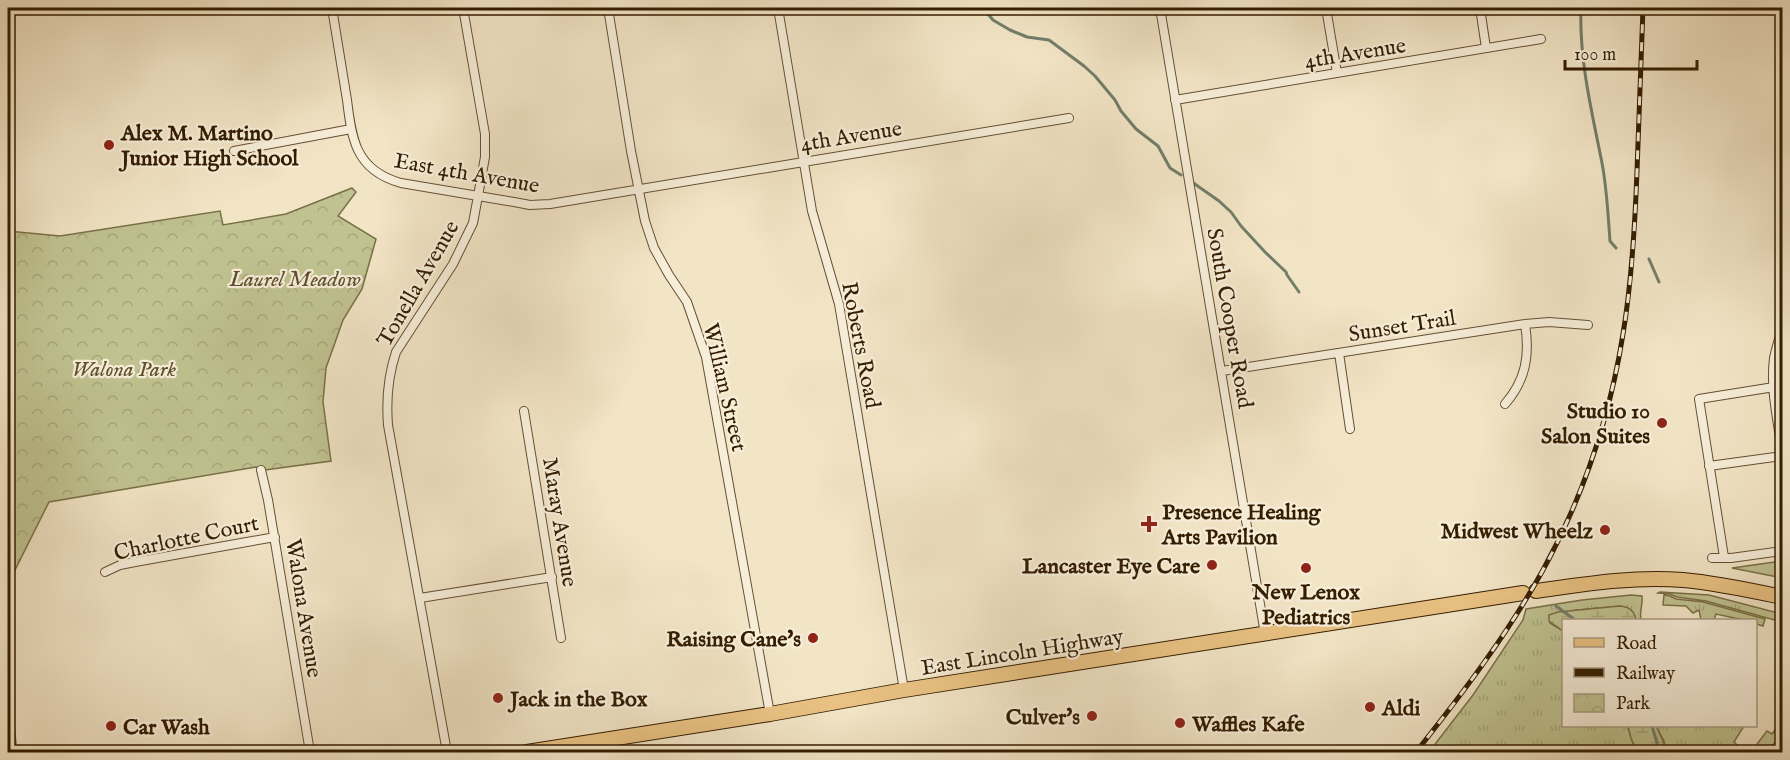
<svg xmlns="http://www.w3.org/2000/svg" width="1790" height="760" font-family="'IM FELL English',serif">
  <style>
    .grass { fill: url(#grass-tufts); stroke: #7a7048; stroke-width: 1.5 }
    .wetland { fill: url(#wetland-marsh); stroke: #7a7048; stroke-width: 1.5 }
    .park { fill: url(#park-crowns); stroke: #7a7048; stroke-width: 1.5 }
    .water { fill: url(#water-rules); stroke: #727e6a; stroke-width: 1.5 }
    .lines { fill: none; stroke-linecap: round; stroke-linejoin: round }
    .stream { stroke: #727e6a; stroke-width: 3 }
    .street-casing { stroke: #644f32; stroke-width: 10 }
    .primary-casing { stroke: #341d00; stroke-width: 16 }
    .street { stroke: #f7eeda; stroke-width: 8 }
    .primary { stroke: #e9c283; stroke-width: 14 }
    .rail-casing { stroke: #341d00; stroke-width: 5 }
    .rail { stroke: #f7eeda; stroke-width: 3; stroke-dasharray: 9; stroke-linecap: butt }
    .poi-dot { fill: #8f2418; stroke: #f7eeda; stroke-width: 2 }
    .labels { text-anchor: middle; stroke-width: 4.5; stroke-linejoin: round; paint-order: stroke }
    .street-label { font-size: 22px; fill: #341d00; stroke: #f7eeda }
    .poi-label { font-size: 22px; font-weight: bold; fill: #341d00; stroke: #f7eeda; text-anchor: start }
    .park-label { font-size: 22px; font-style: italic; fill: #5e4f2c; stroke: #f7eeda }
  </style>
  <defs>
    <pattern id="grass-tufts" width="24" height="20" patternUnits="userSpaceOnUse" patternTransform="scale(1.5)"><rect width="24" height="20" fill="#c0c391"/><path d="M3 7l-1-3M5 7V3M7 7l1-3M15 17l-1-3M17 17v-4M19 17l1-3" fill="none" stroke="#a6a77b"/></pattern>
    <pattern id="wetland-marsh" width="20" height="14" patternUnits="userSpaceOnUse" patternTransform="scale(1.5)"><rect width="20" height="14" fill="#c0c391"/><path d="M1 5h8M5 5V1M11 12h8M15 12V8" fill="none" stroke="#a6a77b"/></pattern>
    <pattern id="park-crowns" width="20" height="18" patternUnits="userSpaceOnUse" patternTransform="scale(1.5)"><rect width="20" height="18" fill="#c0c391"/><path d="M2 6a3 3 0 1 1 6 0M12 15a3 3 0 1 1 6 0" fill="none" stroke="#a6a77b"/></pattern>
    <pattern id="water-rules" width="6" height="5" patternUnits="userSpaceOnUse" patternTransform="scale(1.5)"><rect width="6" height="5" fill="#9cbfb1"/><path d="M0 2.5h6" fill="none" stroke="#809b8e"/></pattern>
  </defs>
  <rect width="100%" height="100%" fill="#f2e5c6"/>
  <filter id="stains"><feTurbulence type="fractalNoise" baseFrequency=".00333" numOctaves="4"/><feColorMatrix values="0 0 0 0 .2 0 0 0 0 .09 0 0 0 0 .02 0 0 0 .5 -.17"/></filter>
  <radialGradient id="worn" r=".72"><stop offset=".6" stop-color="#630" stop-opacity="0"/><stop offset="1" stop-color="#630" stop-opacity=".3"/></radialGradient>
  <path class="grass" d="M1782 561V578L1732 568Z
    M1660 592 1709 595 1782 614V622L1706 601 1677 597 1670 594 1658 593Z
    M1631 595 1642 596C1643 605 1639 612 1641 620H1636L1635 617 1620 606 1577 610 1549 615 1550 623 1563 631 1564 726H1628L1631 738 1637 752H1429L1473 695 1523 620 1526 609 1582 600Z
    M1664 595 1670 596 1676 599 1703 602 1765 619 1763 626 1756 624V620H1744L1716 614 1714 620H1701L1699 610 1693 613 1686 606 1663 605Z
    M1782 720V737L1764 752H1751L1767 731 1772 734Z
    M1656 726H1744L1734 742 1737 745 1734 752H1666L1664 741Z"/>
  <path class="wetland" d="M1620 606C1629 607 1634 610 1636 620H1564L1563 631 1549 621V615L1558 612Z
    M1628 726H1656L1663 741 1666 752H1637L1631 738Z"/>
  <path class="park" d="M352 188 356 192 338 216 376 239 362 289 343 320 326 368 323 402 331 461 265 470 256 467 49 502 13 574 8 541V231L60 236 220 211 223 225 286 214Z"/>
  <path class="water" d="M8 671 17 752H8Z"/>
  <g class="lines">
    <path class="stream" d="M983 8 993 20 1010 30 1027 37 1049 40 1084 66 1095 76 1115 100 1121 111 1136 129 1158 146 1170 168 1181 175
      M1581 8C1579 60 1592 112 1602 163 1607 189 1608 215 1610 241L1616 248
      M1192 182 1219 201 1231 212 1241 226 1265 252 1286 272 1287 275 1299 292
      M1649 259 1659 282
      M1556 606 1575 620
      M1652 726 1657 743 1655 752"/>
    <g class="street-casing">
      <path id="street" d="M332 8C337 38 342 69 347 100 349 116 351 135 358 150 367 169 383 178 401 183L514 202 530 205 550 204 1069 118
        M608 8 631 151 645 221 654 248 669 275 687 302 706 357 770 714
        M778 8 812 211 839 304 904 690
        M1160 8 1265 634
        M1326 8 1337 73
        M1480 8 1486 48
        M1175 100 1541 39
        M234 151 351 129
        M1782 327C1780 337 1776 348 1774 358 1770 389 1778 421 1782 451
        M1339 353 1350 429
        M1222 371 1525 324 1549 322 1588 325
        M1505 404C1526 380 1530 355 1525 324
        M524 411 561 638
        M1709 466 1782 456
        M261 470 268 500 310 752
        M1724 557 1699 399 1774 387
        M1712 558H1731L1782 551
        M105 572 120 565 135 562 275 537
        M420 598 552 577
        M447 752 388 425C386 399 388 376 396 352L453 264 473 223 478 196 485 157V134L463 8"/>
    </g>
    <g class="primary-casing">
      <path id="primary" d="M1536 591C1585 584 1634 576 1683 580 1717 583 1749 590 1782 597
        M527 752 770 714 904 690 1523 593"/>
    </g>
    <use href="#street" class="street"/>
    <use href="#primary" class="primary"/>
    <g class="rail-casing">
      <path id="rail" d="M1416 752C1462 694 1507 635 1543 570 1583 497 1610 416 1623 334 1632 280 1635 225 1637 171 1639 117 1641 62 1643 8"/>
    </g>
    <use href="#rail" class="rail"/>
  </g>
  <g class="poi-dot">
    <circle cx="109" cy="145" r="6"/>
    <circle cx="1662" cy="423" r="6"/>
    <path d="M1146 515h6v6h6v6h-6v6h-6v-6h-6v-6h6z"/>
    <circle cx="1605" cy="530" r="6"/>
    <circle cx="1212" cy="565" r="6"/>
    <circle cx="1306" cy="568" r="6"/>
    <circle cx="813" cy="638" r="6"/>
    <circle cx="498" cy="698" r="6"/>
    <circle cx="1370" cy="707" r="6"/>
    <circle cx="1092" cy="716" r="6"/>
    <circle cx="1180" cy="723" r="6"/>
    <circle cx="111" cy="726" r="6"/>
  </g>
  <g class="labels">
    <g class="street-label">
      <text transform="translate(1355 52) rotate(-9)" y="8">4th Avenue</text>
      <text transform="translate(851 135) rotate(-9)" y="8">4th Avenue</text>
      <text transform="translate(467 172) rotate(10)" y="8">East 4th Avenue</text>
      <text transform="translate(417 283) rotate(-60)" y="8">Tonella Avenue</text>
      <text transform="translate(1231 318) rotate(80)" y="8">South Cooper Road</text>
      <text transform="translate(1402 325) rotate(-9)" y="8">Sunset Trail</text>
      <text transform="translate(862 345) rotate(79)" y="8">Roberts Road</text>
      <text transform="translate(726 387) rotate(77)" y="8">William Street</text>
      <text transform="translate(561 522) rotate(81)" y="8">Maray Avenue</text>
      <text transform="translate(186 537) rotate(-12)" y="8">Charlotte Court</text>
      <text transform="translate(305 608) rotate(81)" y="8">Walona Avenue</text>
      <text transform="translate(1022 651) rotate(-9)" y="8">East Lincoln Highway</text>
    </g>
    <g class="poi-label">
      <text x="121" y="140">Alex M. Martino<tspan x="121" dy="25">Junior High School</tspan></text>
      <text x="1650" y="418" text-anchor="end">Studio 10<tspan x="1650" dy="25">Salon Suites</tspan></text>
      <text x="1162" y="519">Presence Healing<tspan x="1162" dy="25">Arts Pavilion</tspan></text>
      <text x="1593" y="538" text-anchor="end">Midwest Wheelz</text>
      <text x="1200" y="573" text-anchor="end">Lancaster Eye Care</text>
      <text x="1306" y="599" text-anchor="middle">New Lenox<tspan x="1306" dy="25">Pediatrics</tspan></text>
      <text x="801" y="646" text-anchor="end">Raising Cane's</text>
      <text x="510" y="706">Jack in the Box</text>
      <text x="1382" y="715">Aldi</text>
      <text x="1080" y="724" text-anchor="end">Culver's</text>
      <text x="1192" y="731">Waffles Kafe</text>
      <text x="123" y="734">Car Wash</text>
    </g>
    <g class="park-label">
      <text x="295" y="286">Laurel Meadow</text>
      <text x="124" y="376">Walona Park</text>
    </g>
  </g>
  <rect width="1790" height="760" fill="none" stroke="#f2e5c6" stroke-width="30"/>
  <rect x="9" y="9" width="1772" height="742" fill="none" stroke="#341d00" stroke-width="3"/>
  <rect x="15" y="15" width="1760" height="730" fill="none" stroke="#341d00" stroke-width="1.5"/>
  <rect x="1562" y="619" width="195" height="108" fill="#f7eeda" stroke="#a99a83" stroke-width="1.5"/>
  <rect x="1574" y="638" width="30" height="9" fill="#e9c283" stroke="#a99a83" stroke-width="1.5"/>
  <text x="1616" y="649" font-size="18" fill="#341d00">Road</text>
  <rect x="1574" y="668" width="30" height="9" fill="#341d00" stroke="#a99a83" stroke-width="1.5"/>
  <text x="1616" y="679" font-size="18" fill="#341d00">Railway</text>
  <rect x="1574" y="694" width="30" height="18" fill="url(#park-crowns)" stroke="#a99a83" stroke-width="1.5"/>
  <text x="1616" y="709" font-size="18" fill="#341d00">Park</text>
  <path d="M1565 60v9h132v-9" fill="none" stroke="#341d00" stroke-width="3"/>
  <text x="1574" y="60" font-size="18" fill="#341d00" stroke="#f7eeda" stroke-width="4.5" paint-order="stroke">100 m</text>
  <rect width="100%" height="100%" filter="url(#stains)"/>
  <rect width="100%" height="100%" fill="url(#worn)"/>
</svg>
